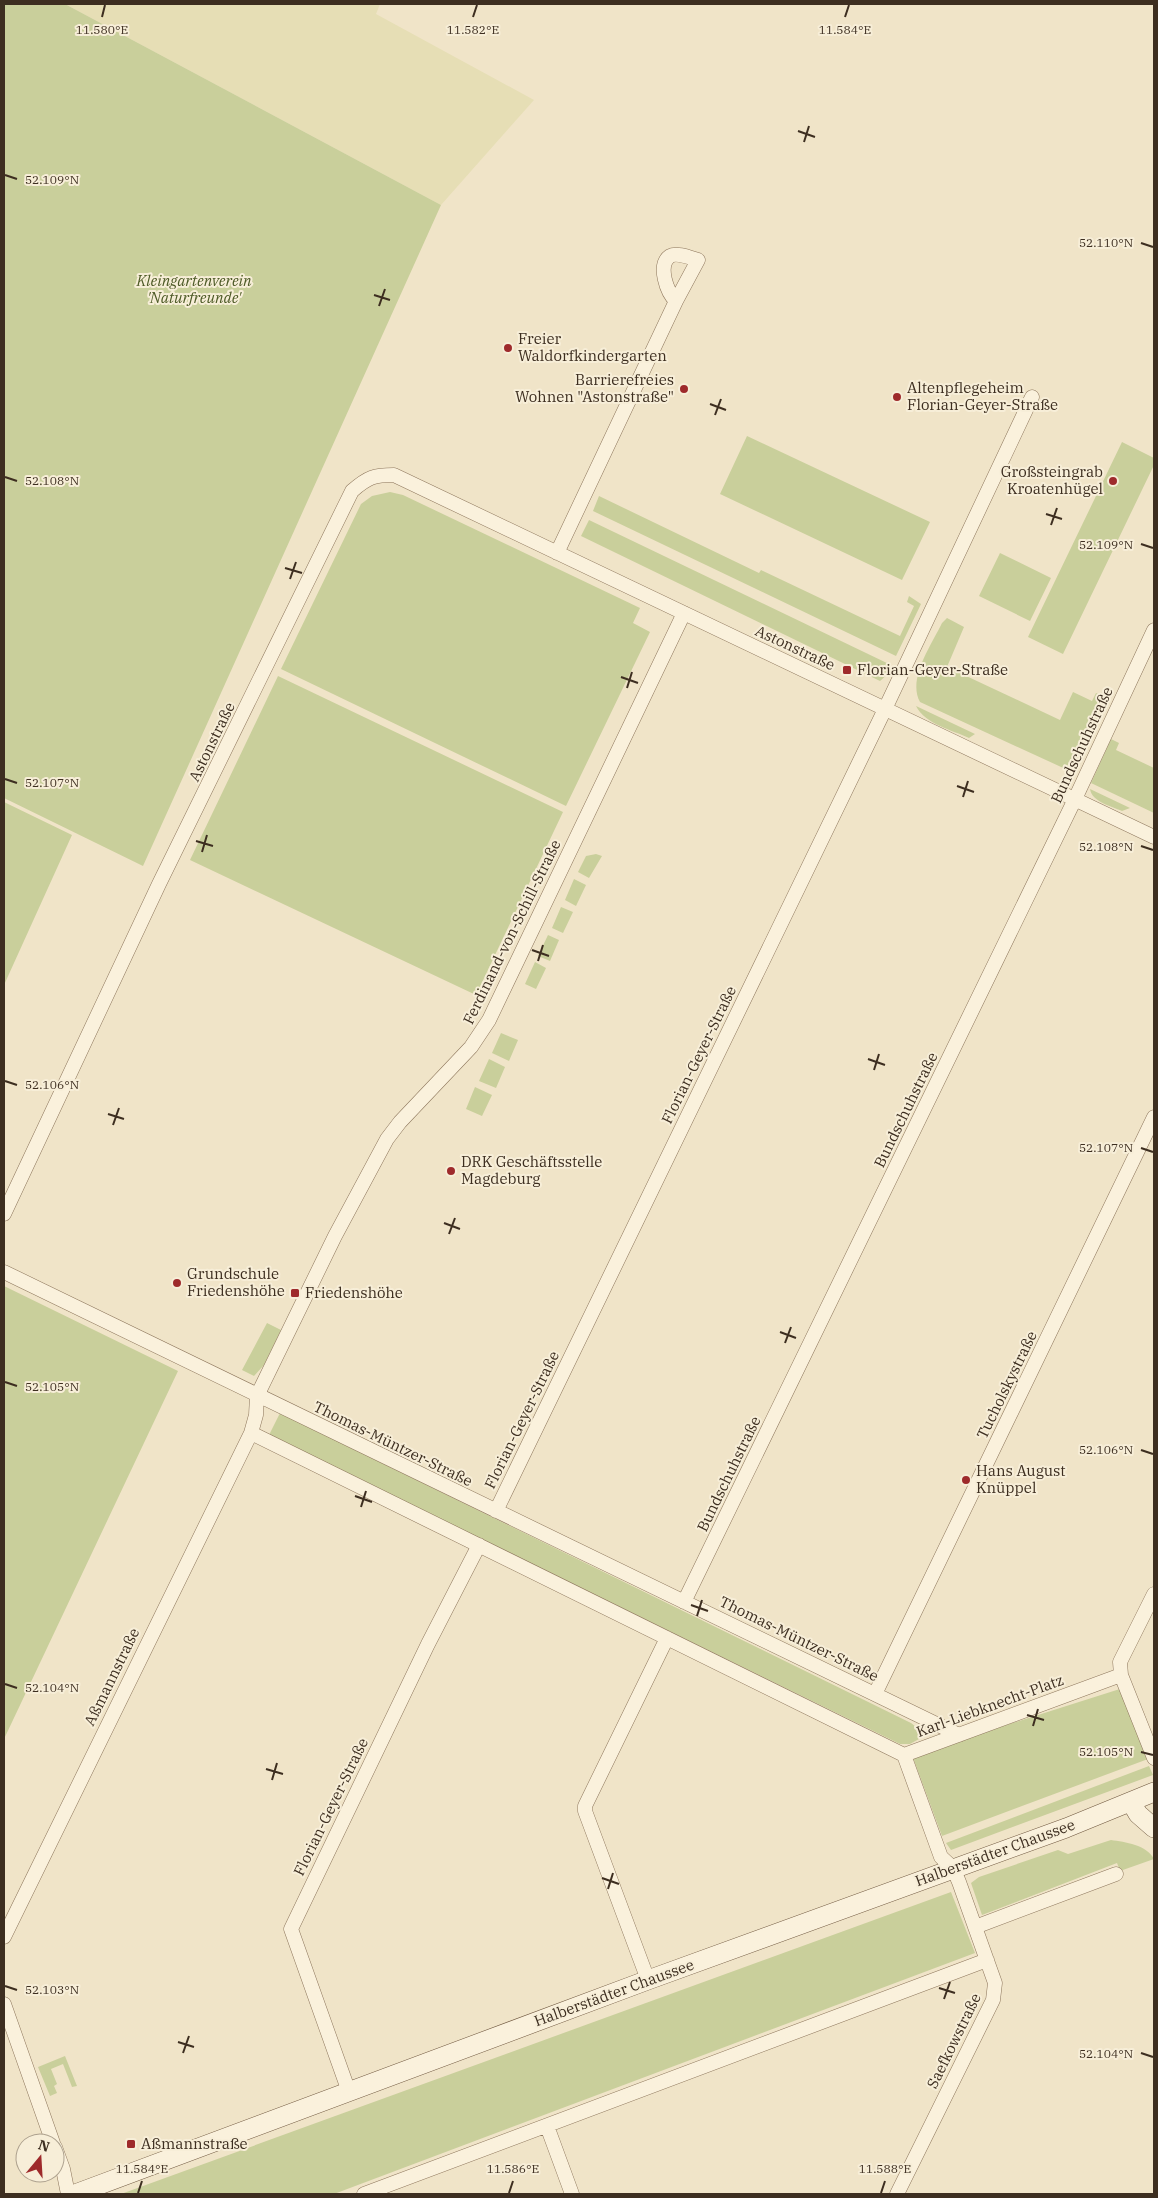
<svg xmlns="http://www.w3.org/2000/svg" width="1158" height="2198" font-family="'IBM Plex Serif',serif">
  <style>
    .farmland { fill: #e6deb5 }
    .green { fill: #c9cf9b }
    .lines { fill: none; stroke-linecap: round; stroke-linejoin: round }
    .street-casing { stroke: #8d765c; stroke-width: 15 }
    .secondary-casing { stroke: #6f573f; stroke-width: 20 }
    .street { stroke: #faf1dc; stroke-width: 14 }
    .secondary { stroke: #faf1dc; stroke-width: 19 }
    .ticks { fill: none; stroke: #3d2e20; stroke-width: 2 }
    .poi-dot { fill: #9e2a2b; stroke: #f7eed8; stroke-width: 2 }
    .labels { text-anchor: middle; stroke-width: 4; stroke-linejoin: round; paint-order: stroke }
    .park-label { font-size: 15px; font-style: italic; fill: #4d5a26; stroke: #f7eed8 }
    .poi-label { font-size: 15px; fill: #3d2e20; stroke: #f7eed8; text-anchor: start }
    .street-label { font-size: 15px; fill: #3d2e20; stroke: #f7eed8 }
    .ticks-label { font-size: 12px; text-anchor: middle; fill: #3d2e20; stroke: #f7eed8; stroke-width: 4; stroke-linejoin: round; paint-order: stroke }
  </style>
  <rect width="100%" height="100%" fill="#f0e4c8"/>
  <path class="farmland" d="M65 4H380L376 14 534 100 441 205Z"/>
  <path class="green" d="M4 4H65L441 205 143 866 4 798Z
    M747 436 930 522 902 580 720 494Z
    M1122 442 1154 458V465L1063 654 1028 637Z
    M390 492 403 495 640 608 633 623 650 632 566 806 281 669 361 504 372 496Z
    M599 496 759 573 761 570 900 636 914 606 907 602 909 596 921 604 896 656 593 511Z
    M589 520 891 665 888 674 880 681 581 536Z
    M1000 553 1051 578 1030 621 979 596Z
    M947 618 964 627 947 667 1060 720 1073 692 1092 701 1096 693 1107 698 1072 772 920 702C907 679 932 644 942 623Z
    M278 676 563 812 476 995 190 860Z
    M916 706 975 734 969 738C952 730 925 724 916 706Z
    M1111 739 1119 743 1116 750 1154 768V813L1091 783Z
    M1090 789 1130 808 1122 811C1111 806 1092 802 1090 789Z
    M4 802 72 835 4 985Z
    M596 854 602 856 589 878 578 872 586 856Z
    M574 879 586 885 576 906 565 900Z
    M561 907 573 912 563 933 552 928Z
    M548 935 559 940 550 961 538 956Z
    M535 962 546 968 536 989 525 984Z
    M501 1033 518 1040 509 1061 492 1053Z
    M489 1059 505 1067 496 1088 479 1081Z
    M475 1087 492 1095 482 1116 466 1109Z
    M4 1286 178 1371 4 1739Z
    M267 1323 281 1330 264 1365 254 1376 242 1370Z
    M280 1413 911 1723 920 1730 919 1739 910 1744H900L269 1435Z
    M1123 1688 1148 1759 942 1836 912 1755Z
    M1149 1766 1153 1775 951 1850 946 1843Z
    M1111 1840C1125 1842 1147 1845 1154 1859L1120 1871 1117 1863 982 1915 971 1883 979 1877 1058 1850 1068 1854Z
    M951 1892 975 1953 334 2194H121Z
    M65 2056 77 2086 72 2087 63 2064 51 2069 57 2084 54 2086 57 2093 50 2096 38 2067Z"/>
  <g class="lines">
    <g class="street-casing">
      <path id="street" d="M557 553 676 301 698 260C691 258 677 252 670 256 657 265 667 293 676 301
        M4 1214 159 884 352 491C368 477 374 475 394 475L1154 837
        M4 1272 959 1735
        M251 1433 904 1755
        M496 1511 885 709 1032 397
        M1154 1594 1120 1662 1121 1675 1154 1758
        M684 1602 1075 799 1154 630
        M875 1694 1154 1117
        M904 1755 1121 1675
        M975 1927 1116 1874
        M4 1937 251 1433 256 1415 257 1396 335 1236 387 1139 400 1122 471 1047 489 1020 684 613
        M648 1980 585 1811V1806L667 1638
        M4 2004 53 2143
        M349 2092 291 1929 428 1644 479 1545
        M547 2126 572 2194
        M55 2147 63 2169 68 2194
        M364 2194 987 1960
        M897 2194 993 2000 995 1983 959 1882 953 1868 941 1857 904 1755"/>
    </g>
    <g class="secondary-casing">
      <path id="secondary" d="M1131 1802 1138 1814 1154 1828
        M75 2194 648 1980 1066 1828 1154 1792"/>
    </g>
    <use href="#street" class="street"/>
    <use href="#secondary" class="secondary"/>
  </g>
  <path class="ticks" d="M102 17 105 5M473 17 477 5M845 17 849 5M798 131 815 137M804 142 809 126M5 175 17 179M1141 243 1153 247M374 295 390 300M379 306 385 289M710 404 726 410M715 415 721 399M5 477 17 481M1046 514 1062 519M1051 525 1057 508M1141 544 1153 548M285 568 302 573M290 579 296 562M621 677 638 683M627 688 632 672M5 779 17 783M957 786 974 792M963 797 968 781M196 841 213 846M1141 846 1153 850M202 852 207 835M532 950 549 956M538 961 543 945M868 1059 885 1065M874 1070 879 1054M5 1081 17 1085M108 1114 124 1119M113 1125 119 1108M1141 1148 1153 1152M444 1223 460 1229M449 1234 455 1218M780 1332 796 1338M785 1343 791 1327M5 1382 17 1386M1141 1450 1153 1454M355 1496 372 1502M361 1507 366 1491M691 1605 708 1611M697 1616 702 1600M5 1684 17 1688M1027 1715 1044 1720M1033 1726 1038 1709M1141 1752 1153 1755M266 1769 283 1774M272 1780 277 1763M602 1878 619 1884M608 1889 613 1873M5 1986 17 1990M939 1988 955 1993M944 1999 950 1982M178 2042 194 2047M183 2053 189 2036M1141 2053 1153 2057M138 2193 142 2181M509 2193 513 2181M881 2193 885 2181"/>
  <g class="poi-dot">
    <circle cx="508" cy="348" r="5"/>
    <circle cx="684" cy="389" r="5"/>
    <circle cx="897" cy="397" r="5"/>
    <circle cx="1113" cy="481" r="5"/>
    <rect x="842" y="665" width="10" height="10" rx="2.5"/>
    <circle cx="451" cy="1171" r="5"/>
    <circle cx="177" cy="1283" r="5"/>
    <rect x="290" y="1288" width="10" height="10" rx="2.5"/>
    <circle cx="966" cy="1480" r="5"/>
    <rect x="126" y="2139" width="10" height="10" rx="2.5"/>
  </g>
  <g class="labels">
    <g class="park-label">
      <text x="194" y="286">Kleingartenverein<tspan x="194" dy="17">'Naturfreunde'</tspan></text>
    </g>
    <g class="poi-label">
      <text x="518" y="344">Freier<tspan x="518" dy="17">Waldorfkindergarten</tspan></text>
      <text x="674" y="385" text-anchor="end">Barrierefreies<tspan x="674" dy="17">Wohnen "Astonstraße"</tspan></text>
      <text x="907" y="393">Altenpflegeheim<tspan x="907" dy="17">Florian-Geyer-Straße</tspan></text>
      <text x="1103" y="477" text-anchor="end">Großsteingrab<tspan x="1103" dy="17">Kroatenhügel</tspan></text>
      <text x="857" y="675">Florian-Geyer-Straße</text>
      <text x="461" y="1167">DRK Geschäftsstelle<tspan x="461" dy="17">Magdeburg</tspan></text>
      <text x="187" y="1279">Grundschule<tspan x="187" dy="17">Friedenshöhe</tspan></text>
      <text x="305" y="1298">Friedenshöhe</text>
      <text x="976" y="1476">Hans August<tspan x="976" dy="17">Knüppel</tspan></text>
      <text x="141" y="2149">Aßmannstraße</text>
    </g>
    <g class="street-label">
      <text transform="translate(795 648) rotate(25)" y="5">Astonstraße</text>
      <text transform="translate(212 742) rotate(-64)" y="5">Astonstraße</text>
      <text transform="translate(1082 745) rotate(-65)" y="5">Bundschuhstraße</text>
      <text transform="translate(512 932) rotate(-64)" y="5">Ferdinand-von-Schill-Straße</text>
      <text transform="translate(699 1055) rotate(-64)" y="5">Florian-Geyer-Straße</text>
      <text transform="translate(906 1110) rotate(-64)" y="5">Bundschuhstraße</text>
      <text transform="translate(1007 1385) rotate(-64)" y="5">Tucholskystraße</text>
      <text transform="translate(522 1420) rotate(-64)" y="5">Florian-Geyer-Straße</text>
      <text transform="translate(393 1444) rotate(26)" y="5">Thomas-Müntzer-Straße</text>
      <text transform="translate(729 1474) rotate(-64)" y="5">Bundschuhstraße</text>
      <text transform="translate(799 1639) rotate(26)" y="5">Thomas-Müntzer-Straße</text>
      <text transform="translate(112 1677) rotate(-64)" y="5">Aßmannstraße</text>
      <text transform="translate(990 1706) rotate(-20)" y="5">Karl-Liebknecht-Platz</text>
      <text transform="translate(331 1807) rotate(-64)" y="5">Florian-Geyer-Straße</text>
      <text transform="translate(995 1853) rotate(-20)" y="5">Halberstädter Chaussee</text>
      <text transform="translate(614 1993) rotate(-20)" y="5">Halberstädter Chaussee</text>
      <text transform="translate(954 2041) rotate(-64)" y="5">Saefkowstraße</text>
    </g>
  </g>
  <g class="ticks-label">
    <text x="102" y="34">11.580°E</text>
    <text x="473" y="34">11.582°E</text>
    <text x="845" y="34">11.584°E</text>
    <text x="52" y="184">52.109°N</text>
    <text x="1106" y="247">52.110°N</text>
    <text x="52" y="485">52.108°N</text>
    <text x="1106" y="549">52.109°N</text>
    <text x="52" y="787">52.107°N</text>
    <text x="1106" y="851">52.108°N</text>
    <text x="52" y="1089">52.106°N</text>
    <text x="1106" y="1152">52.107°N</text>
    <text x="52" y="1391">52.105°N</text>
    <text x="1106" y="1454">52.106°N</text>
    <text x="52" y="1692">52.104°N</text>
    <text x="1106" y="1756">52.105°N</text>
    <text x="52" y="1994">52.103°N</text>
    <text x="1106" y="2058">52.104°N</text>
    <text x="142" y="2173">11.584°E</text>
    <text x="513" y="2173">11.586°E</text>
    <text x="885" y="2173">11.588°E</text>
  </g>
  <rect width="1158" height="2198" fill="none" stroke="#3d2e20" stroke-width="10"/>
  <g transform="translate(40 2158) rotate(18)"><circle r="24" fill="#f7eed8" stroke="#ada18e"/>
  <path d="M0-4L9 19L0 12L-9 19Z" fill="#9e2a2b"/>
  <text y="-8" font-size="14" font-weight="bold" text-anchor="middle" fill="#3d2e20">N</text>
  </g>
</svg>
